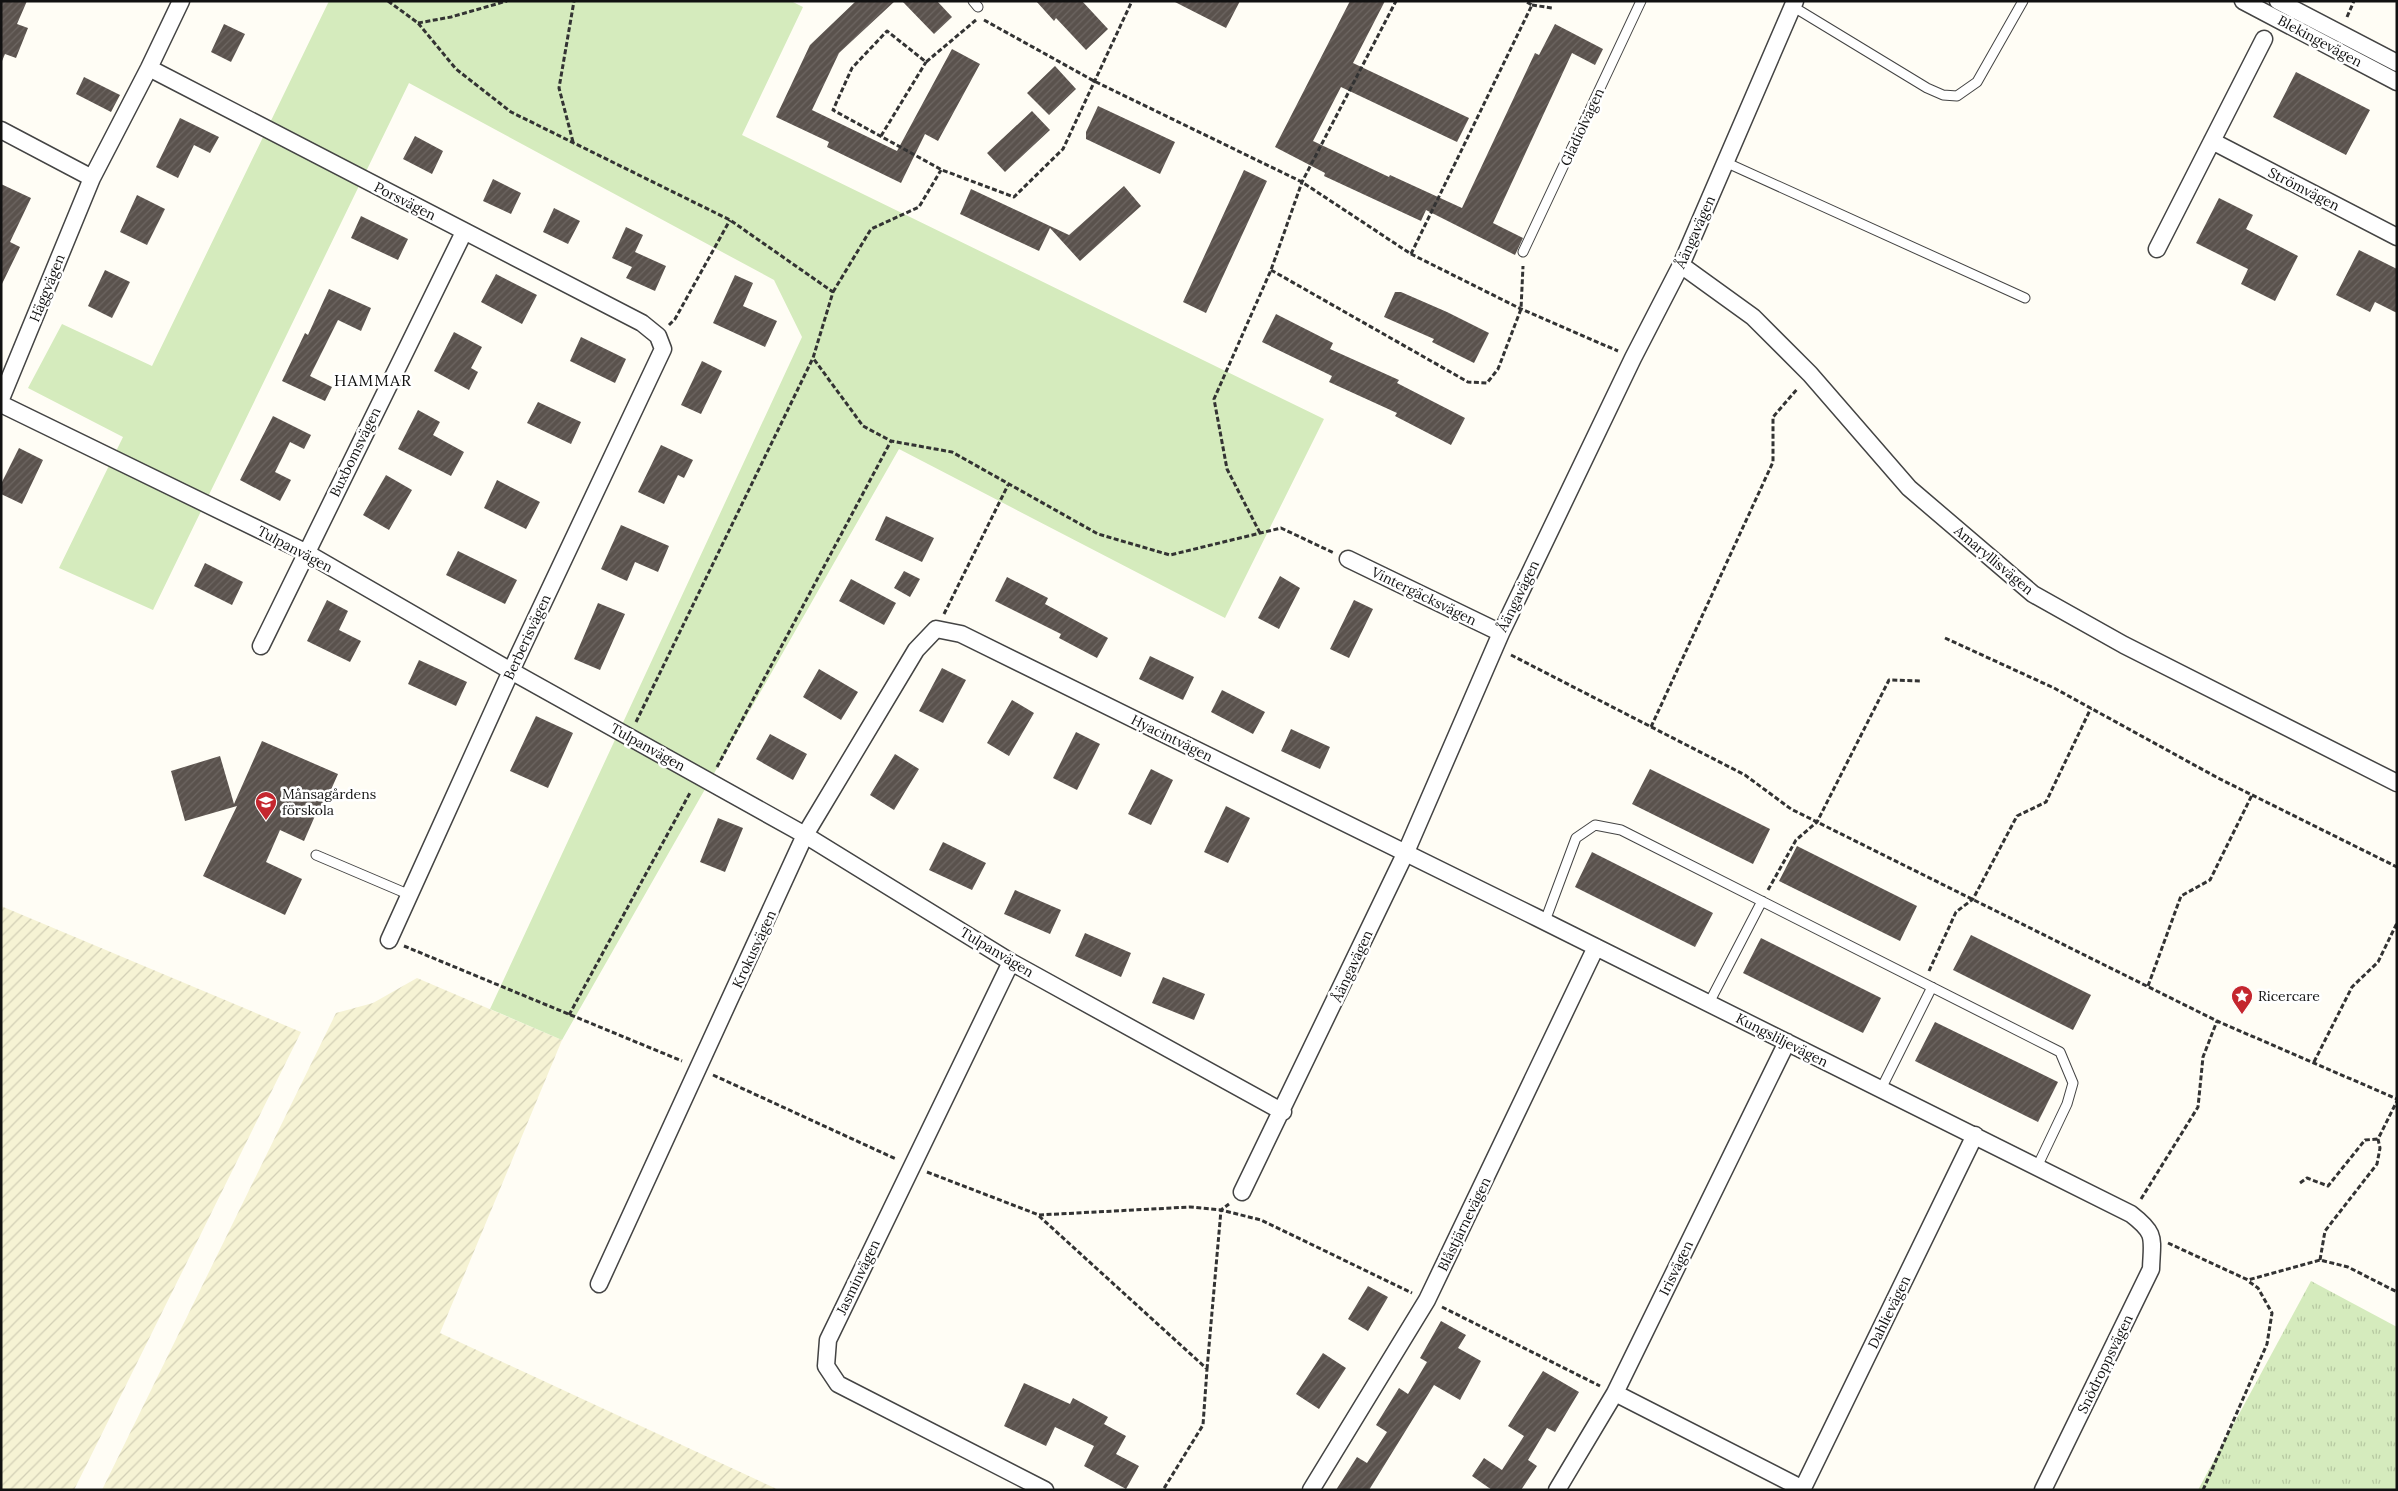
<svg xmlns="http://www.w3.org/2000/svg" width="2398" height="1491" font-family="Lora,serif">
  <style>
    .farmland { fill: url(#farmland-furrows) }
    .grass { fill: url(#grass-tufts) }
    .park { fill: #d5ebbd }
    .building { fill: url(#building-hatch) }
    .lines { fill: none; stroke-linecap: round; stroke-linejoin: round }
    .lane-casing { stroke: #444; stroke-width: 11 }
    .street-casing { stroke: #444; stroke-width: 19 }
    .path { stroke: #333; stroke-width: 3; stroke-dasharray: 5 2.5; stroke-linecap: butt }
    .lane { stroke: #fff; stroke-width: 9 }
    .street { stroke: #fff; stroke-width: 16 }
    .labels { text-anchor: middle; stroke-width: 5; stroke-linejoin: round; paint-order: stroke }
    .street-label { font-size: 14px; fill: #111; stroke: #fff }
    .poi-label { font-size: 14px; fill: #111; stroke: #fff; text-anchor: start }
    .quarter-label { font-size: 16px; letter-spacing: 1px; fill: #111; stroke: #fff }
  </style>
  <defs>
    <pattern id="farmland-furrows" width="10" height="10" patternUnits="userSpaceOnUse" patternTransform="scale(1.25)"><rect width="10" height="10" fill="#f6f3d4"/><path d="M-1 1l2-2M0 10L10 0M9 11l2-2" fill="none" stroke="#d2cfb5"/></pattern>
    <pattern id="grass-tufts" width="24" height="20" patternUnits="userSpaceOnUse" patternTransform="scale(1.25)"><rect width="24" height="20" fill="#d5ebbd"/><path d="M3 7l-1-3M5 7V3M7 7l1-3M15 17l-1-3M17 17v-4M19 17l1-3" fill="none" stroke="#b6c8a1"/></pattern>
    <pattern id="building-hatch" width="6" height="6" patternUnits="userSpaceOnUse" patternTransform="scale(1.25)"><rect width="6" height="6" fill="#5a524d"/><path d="M-1 1l2-2M0 6l6-6M5 7l2-2" fill="none" stroke="#6d6662"/></pattern>
  </defs>
  <rect width="100%" height="100%" fill="#fffdf5"/>
  <path class="farmland" d="M1 906 301 1032 74 1490H1Z
    M417 978 562 1040 440 1333 779 1490H102L336 1013 373 1003Z"/>
  <path class="grass" d="M2311 1281 2397 1327V1490H2198Z"/>
  <path class="park" d="M329 1H791L803 7 742 135 1324 419 1225 618 899 449 562 1040 490 1009 802 337 774 280 409 83 153 610 59 568 123 437 28 388 62 324 152 366Z"/>
  <path class="building" d="M1 1H27L17 24 28 28 16 58 5 54 2 61Z
    M856 1H895L839 53 812 110 897 151 952 49 980 64 938 141 925 134 901 183 827 147 829 142 776 117 810 45Z
    M902 1H937L952 17 934 34Z
    M1036 1H1082L1108 29 1086 50 1056 18 1054 21Z
    M1173 1H1240L1226 28Z
    M1350 1H1385L1353 63 1469 118 1457 142 1341 87 1313 141 1389 177 1390 175 1462 208 1535 53 1539 55 1555 24 1603 49 1595 65 1572 53 1493 223 1523 238 1515 255 1426 210 1421 221 1324 176 1325 173 1275 147Z
    M224 24 245 34 231 62 211 52Z
    M1055 66 1076 89 1049 115 1027 93Z
    M2296 72 2370 110 2346 155 2273 117Z
    M84 77 120 95 111 112 76 94Z
    M1098 106 1175 142 1160 174 1086 139V132Z
    M1032 111 1050 130 1005 172 987 153Z
    M180 118 219 137 210 153 194 145 178 178 156 167Z
    M415 136 443 151 432 174 403 159Z
    M1244 170 1267 181 1206 313 1183 302Z
    M493 179 521 193 511 214 483 201Z
    M1 184 31 198 10 242 20 247 1 286Z
    M1124 186 1141 206 1080 261 1050 228 1039 251 960 214 971 189 1069 235Z
    M137 195 165 209 147 245 120 232Z
    M2219 198 2253 215 2246 229 2298 256 2275 301 2241 284 2248 269 2196 243Z
    M554 208 580 221 568 244 543 232Z
    M361 216 408 239 398 260 351 238Z
    M626 227 643 235 635 252 666 266 655 291 626 278 632 267 612 258Z
    M2359 250 2397 269V313L2375 302 2370 312 2336 295Z
    M105 270 130 282 112 318 88 306Z
    M496 274 537 295 522 324 481 302Z
    M735 275 753 283 743 306 777 321 765 347 713 323Z
    M329 289 371 308 361 331 338 320 310 376 332 387 325 401 282 381 305 333 308 335Z
    M1395 292H1401L1447 312 1489 333 1474 363 1432 342 1434 339 1384 317Z
    M1276 314 1333 343 1330 349 1399 380 1397 383 1465 418 1451 445 1395 416 1397 413 1329 382 1332 376 1262 342Z
    M454 332 482 347 471 368 478 372 469 390 434 371Z
    M581 337 626 359 615 383 570 361Z
    M702 361 722 371 701 414 681 405Z
    M538 402 581 422 571 444 527 423Z
    M418 410 440 422 433 435 464 452 451 476 398 449Z
    M273 416 311 435 304 449 290 442 275 472 291 480 280 501 240 480Z
    M661 445 693 460 684 478 678 475 664 504 638 492Z
    M19 448 43 460 22 504 1 494V484Z
    M386 475 412 490 389 530 363 515Z
    M497 480 540 502 526 529 484 508Z
    M886 516 934 538 922 562 875 540Z
    M621 525 669 546 658 572 635 562 627 581 601 569Z
    M458 551 517 580 505 604 446 575Z
    M205 563 243 582 232 605 194 586Z
    M904 571 920 579 910 597 894 588Z
    M1280 576 1300 588 1279 629 1258 618Z
    M1007 577 1048 598 1045 604 1108 638 1097 658 1059 638 1061 634 995 601Z
    M851 579 896 603 884 625 839 601Z
    M327 600 348 611 339 630 361 641 350 662 307 641Z
    M1354 600 1373 609 1349 658 1330 649Z
    M598 603 625 614 600 670 574 659Z
    M1150 656 1194 677 1183 700 1139 679Z
    M419 660 467 682 456 706 408 684Z
    M942 668 966 680 943 723 919 711Z
    M819 669 858 692 841 720 803 697Z
    M1222 690 1265 712 1253 734 1211 712Z
    M1012 700 1034 713 1009 756 987 743Z
    M536 716 573 733 548 788 510 771Z
    M1291 729 1330 747 1320 769 1281 751Z
    M1076 732 1100 744 1077 790 1053 778Z
    M770 734 807 754 793 780 756 759Z
    M262 741 338 774 322 810 318 809 304 841 280 830 266 862 302 879 285 915 203 876 237 806 185 821 171 771 220 756 234 804Z
    M895 754 919 769 894 810 870 795Z
    M1151 769 1173 780 1151 825 1128 814Z
    M1650 769 1770 829 1753 864 1632 804Z
    M1226 806 1250 818 1228 863 1204 852Z
    M718 818 743 828 725 872 700 862Z
    M943 842 986 863 972 890 929 870Z
    M1797 846 1917 906 1900 941 1779 881Z
    M1592 852 1713 913 1695 947 1575 887Z
    M1015 890 1061 910 1050 934 1004 914Z
    M1085 933 1131 953 1121 977 1075 956Z
    M1971 935 2091 995 2073 1030 1953 970Z
    M1761 938 1881 998 1863 1033 1743 973Z
    M1163 977 1205 994 1194 1020 1152 1003Z
    M1935 1022 2058 1082 2038 1122 1915 1061Z
    M1368 1286 1388 1297 1368 1331 1348 1319Z
    M1441 1321 1466 1335 1458 1348 1481 1361 1460 1400 1434 1385 1369 1490H1336L1357 1457 1367 1463 1387 1432 1376 1425 1399 1388 1408 1394 1427 1362 1420 1358Z
    M1323 1353 1346 1368 1319 1409 1296 1394Z
    M1543 1371 1579 1392 1555 1432 1547 1428 1528 1460 1537 1466 1521 1490H1492L1472 1476 1484 1458 1502 1470 1524 1436 1508 1426Z
    M1024 1383 1070 1404 1073 1398 1108 1417 1104 1424 1126 1436 1116 1454 1139 1466 1126 1489 1084 1466 1094 1446 1055 1427 1046 1446 1004 1426Z"/>
  <g class="lines">
    <g class="lane-casing">
      <path id="lane" d="M973 1 978 7
        M1792 6 1927 88 1943 95 1957 96 1977 82 2023 1
        M1725 162 2025 298
        M1523 252 1641 1
        M316 855 410 895
        M1545 921 1576 838 1595 825 1621 830 2060 1052 2073 1083 2067 1104 2037 1167
        M1709 1003 1762 901
        M1881 1089 1932 987"/>
    </g>
    <g class="street-casing">
      <path id="street" d="M2243 1 2397 82
        M2278 1 2397 63
        M149 68 642 323 658 336 663 349 511 671 389 940
        M1 130 92 178
        M2212 141 2397 237
        M2157 249 2264 39
        M1681 265 1753 317 1810 374 1909 488 2033 594 2124 645 2397 783
        M1 399 92 178 149 68 181 1
        M1 404 305 552 511 671 805 835 1011 962 1283 1112
        M1348 559 1501 633
        M261 646 464 232
        M1011 962 828 1340 826 1366 838 1384 1045 1490
        M1242 1192 1406 852 1501 633 1633 358 1681 265 1795 1
        M599 1284 805 835 916 650 936 629 961 634C1352 825 1742 1019 2131 1214 2157 1234 2152 1238 2151 1269L2043 1490
        M1615 1393 1803 1489
        M1311 1490 1427 1300 1596 947
        M1557 1490 1615 1393 1787 1042
        M1802 1490 1975 1135"/>
    </g>
    <path class="path" d="M388 1 418 23 456 69 511 112 730 220 833 292 813 358 863 426 891 441 952 452 1098 534 1170 555 1281 528 1334 553
      M1532 5 1552 8
      M2347 17 2354 1
      M976 20 926 62 887 31 852 68 833 110 942 170 1014 197 1063 149 1132 1
      M984 20 1094 81 1302 182 1411 254 1521 309 1618 351
      M418 23 451 17 507 1
      M881 136 926 62
      M573 142 559 88 574 1
      M1411 254 1532 5 1525 1
      M1271 270 1468 382 1487 383 1498 369 1521 309 1523 266
      M833 292 871 229 919 207 941 170
      M669 325 675 319 730 220
      M1260 533 1227 469 1214 399 1271 270 1302 182 1396 1
      M944 614 1008 485
      M1945 638 2054 688 2218 778 2397 867
      M1511 655 1745 775 1791 809 2217 1021 2397 1099
      M636 722 813 358
      M1651 727 1773 462V417L1798 388
      M717 767 891 441
      M1768 890 1796 840 1817 822 1889 680 1920 681
      M404 946 682 1061
      M1929 971 1956 912 1973 899 2017 816 2046 802 2091 708
      M2148 986 2181 896 2210 880 2252 795
      M569 1015 691 791
      M2314 1062 2352 987 2378 962 2397 923
      M713 1075 896 1159
      M927 1172 1039 1215 1190 1207 1221 1210 1261 1220 1412 1293
      M2300 1183 2307 1178 2328 1186 2365 1140 2378 1139
      M2141 1199 2198 1107 2203 1057 2217 1021
      M1039 1216 1207 1369 1203 1425 1163 1490
      M2168 1243 2248 1280 2320 1260 2348 1267 2397 1292
      M2320 1260 2325 1231 2377 1164 2380 1148 2378 1139 2397 1101
      M1442 1307 1600 1386
      M1207 1369 1221 1210 1229 1204
      M2203 1490 2267 1344 2272 1313 2258 1288 2248 1281"/>
    <use href="#lane" class="lane"/>
    <use href="#street" class="street"/>
  </g>
  <defs>
    <g id="school-pin" transform="scale(1.125)"><path d="M0 17L-7.5 6A9.5 9.5 0 1 1 7.5 6Z" fill="#c4262e" stroke="#fff"/><path d="M0-5L7-2L0 1L-7-2ZM-4 1L0 2.5L4 1V4Q0 6-4 4Z" fill="#fff"/></g>
    <g id="sight-pin" transform="scale(1.125)"><path d="M0 17L-7.5 6A9.5 9.5 0 1 1 7.5 6Z" fill="#c4262e" stroke="#fff"/><path d="M0-6L1.8-2.2L6-1.7L2.9 1.2L3.7 5.4L0 3.3L-3.7 5.4L-2.9 1.2L-6-1.7L-1.8-2.2Z" fill="#fff"/></g>
  </defs>
  <g fill-rule="evenodd">
    <use href="#school-pin" x="266" y="802"/>
    <use href="#sight-pin" x="2242" y="996"/>
  </g>
  <g class="labels">
    <g class="street-label">
      <text transform="translate(2320 41) rotate(28)" y="5">Blekingevägen</text>
      <text transform="translate(1582 127) rotate(-65)" y="5">Gladiolvägen</text>
      <text transform="translate(2304 189) rotate(27)" y="5">Strömvägen</text>
      <text transform="translate(405 201) rotate(27)" y="5">Porsvägen</text>
      <text transform="translate(1695 232) rotate(-66)" y="5">Åängavägen</text>
      <text transform="translate(47 288) rotate(-68)" y="5">Häggvägen</text>
      <text transform="translate(355 452) rotate(-64)" y="5">Buxbomsvägen</text>
      <text transform="translate(295 549) rotate(28)" y="5">Tulpanvägen</text>
      <text transform="translate(1994 560) rotate(40)" y="5">Amaryllisvägen</text>
      <text transform="translate(1424 596) rotate(26)" y="5">Vintergäcksvägen</text>
      <text transform="translate(1518 596) rotate(-64)" y="5">Åängavägen</text>
      <text transform="translate(527 637) rotate(-65)" y="5">Berberisvägen</text>
      <text transform="translate(1172 738) rotate(26)" y="5">Hyacintvägen</text>
      <text transform="translate(648 747) rotate(29)" y="5">Tulpanvägen</text>
      <text transform="translate(754 949) rotate(-65)" y="5">Krokusvägen</text>
      <text transform="translate(997 952) rotate(31)" y="5">Tulpanvägen</text>
      <text transform="translate(1352 966) rotate(-65)" y="5">Åängavägen</text>
      <text transform="translate(1782 1040) rotate(27)" y="5">Kungsliljevägen</text>
      <text transform="translate(1464 1224) rotate(-64)" y="5">Blåstjärnevägen</text>
      <text transform="translate(1676 1268) rotate(-64)" y="5">Irisvägen</text>
      <text transform="translate(858 1277) rotate(-64)" y="5">Jasminvägen</text>
      <text transform="translate(1889 1312) rotate(-64)" y="5">Dahlievägen</text>
      <text transform="translate(2105 1364) rotate(-64)" y="5">Snödroppsvägen</text>
    </g>
    <g class="poi-label">
      <text x="282" y="799">Månsagårdens<tspan x="282" dy="16">förskola</tspan></text>
      <text x="2258" y="1001">Ricercare</text>
    </g>
    <g class="quarter-label">
      <text x="373" y="386">HAMMAR</text>
    </g>
  </g>
  <rect width="2398" height="1491" fill="none" stroke="#111111" stroke-width="5"/>
</svg>
